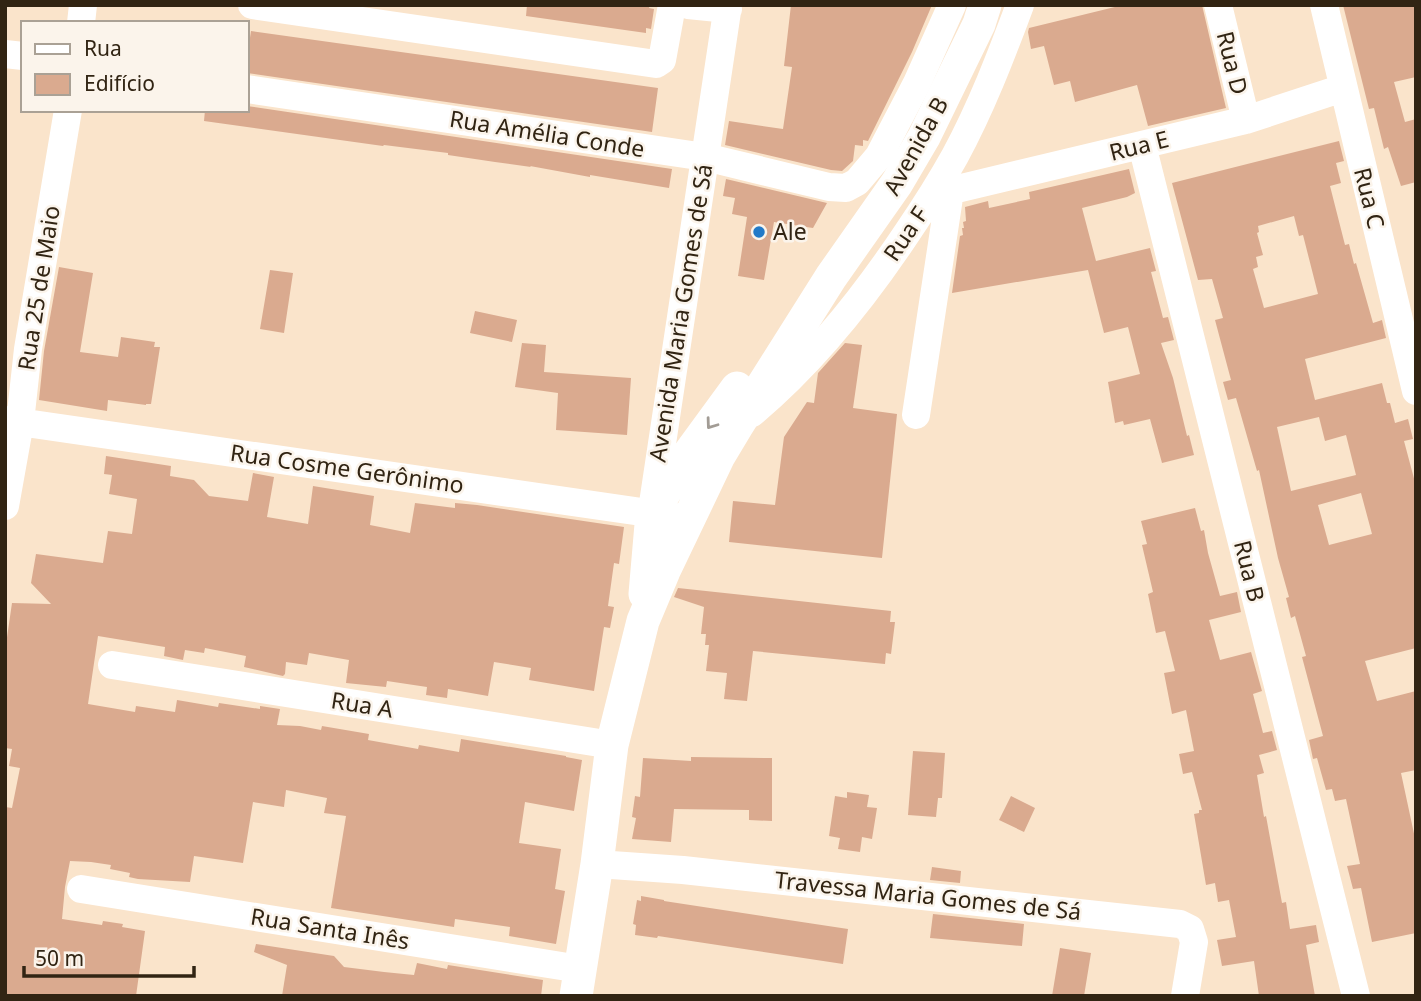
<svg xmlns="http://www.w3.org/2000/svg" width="1421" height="1001" font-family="'Noto Sans',sans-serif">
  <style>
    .building { fill: #daaa8f; fill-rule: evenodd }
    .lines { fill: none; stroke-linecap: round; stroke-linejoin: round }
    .minor { stroke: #fff; stroke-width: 28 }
    .tertiary { stroke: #fff; stroke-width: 33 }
    .oneway { stroke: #a29c95 }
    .poi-dot { fill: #237ac8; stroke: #fbf4eb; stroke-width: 2.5 }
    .labels { text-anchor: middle; stroke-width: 5; stroke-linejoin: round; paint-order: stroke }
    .street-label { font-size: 23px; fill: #312413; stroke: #fbf4eb }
    .poi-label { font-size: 23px; fill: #312413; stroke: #fbf4eb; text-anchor: start }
  </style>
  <rect width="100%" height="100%" fill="#fae4cb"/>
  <path class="building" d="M527 5H650L649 8 654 9 651 29 646 28V33L526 16Z
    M791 5H932L912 52 868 141 863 140V146L855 145 853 161 842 171 831 170 725 145 729 121 783 129 792 67 784 66Z
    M1123 5H1202L1226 108 1148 126 1137 85 1075 102 1070 81 1054 85 1044 46 1031 49 1028 32 1029 28Z
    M1343 5H1416V77L1394 82 1405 122 1416 119V182L1401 186 1388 147 1384 149 1374 108 1369 109Z
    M251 31 658 88 652 132 247 73V58Z
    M247 106 672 169 669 188 590 175V177L530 166 531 167 495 162 448 155V153L384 145 383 146 204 121 205 110H247Z
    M1339 141 1344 161 1336 163 1341 183 1330 186 1345 245 1349 244 1354 264 1356 263 1373 323 1382 320 1386 338 1305 359 1315 400 1382 383 1387 403H1390L1395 423 1408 419 1413 439 1404 441 1416 486V648L1365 661 1377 701 1416 691V770L1401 773 1416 843V933L1372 942 1361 888 1353 889 1347 866 1360 864 1346 799 1335 801 1332 789 1326 790 1317 758 1313 759 1309 740 1323 736 1302 657 1306 656 1295 616 1291 618 1286 598 1289 597 1278 558 1259 470 1257 471 1236 398 1228 400 1223 382 1231 380 1215 320 1223 318 1212 279 1198 280 1172 183ZM1294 216 1299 236 1303 235 1318 294 1264 308 1253 269 1258 267 1256 257 1263 255 1257 233 1259 232 1258 226ZM1319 417 1325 441 1346 435 1356 475 1291 491 1277 427ZM1361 493 1372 534 1329 545 1318 505Z
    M1129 169 1135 193 1127 197 1082 208 1096 261 1150 248 1156 271 1151 272 1163 318 1168 317 1174 340 1161 343 1173 378 1187 436 1189 435 1194 455 1162 463 1150 419 1124 425 1123 421 1115 423 1108 382 1140 374 1128 327 1104 333 1088 270 952 293 960 236 963 235 962 228H964L963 222 966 221 965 207 988 201 989 208 1030 199 1029 192Z
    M726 179 827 203 813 228 774 222 764 280 738 276 747 217 732 214 735 198 723 196Z
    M59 267 93 273 80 352 118 357 121 337 155 342 154 347H160L151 404H146V405L108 400 107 411 39 400 44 351Z
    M270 270 293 273 284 333 260 329Z
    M475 311 517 320 512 342 470 333Z
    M522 343 546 345 544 372 631 378 627 435 556 430 558 393 515 387Z
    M845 343 862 345 853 408 897 414 882 558 729 542 733 501 775 505 784 437 807 402 814 403 818 373Z
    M106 456 171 466 170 476 194 480 209 496 248 501 253 473 274 477 267 517 308 524 313 486 374 496 370 525 410 533 415 503 455 508V503L477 505 624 527 619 564 614 563 608 606 614 607 610 628 604 627 594 691 529 680 531 668 494 662 488 696 448 689 447 698 426 695 427 687 387 681 386 687 346 683 349 660 309 653 307 665 286 662 285 674 283 676 244 667 246 656 205 648 204 653 185 650 183 660 164 656 165 647 98 636 88 704 135 712 136 706 175 712 177 700 218 707 219 703 260 709V706L280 709 277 725 300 726 321 730 322 726 369 734 368 740 418 749 419 745 459 752 461 739 566 756V757L582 760 574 811 525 802 519 843 561 849 555 889 565 891 556 944 509 936 510 927 455 919 454 927 331 908 346 816 324 813 327 798 286 790 284 807 253 802 243 863 194 856 190 882 138 879 129 877 130 873 110 869 111 865 91 862 70 861 65 887 62 919 102 925 103 921 123 924 122 927 145 931 136 996H5V807L12 808 20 768 9 766 12 749 5 748V651L12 603 51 604 31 583 36 554 103 563 108 531 132 534 137 499 109 494 112 475 104 474Z
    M1195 508 1201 531 1204 530 1208 553 1220 596 1237 592 1241 612 1209 620 1220 660 1251 652 1262 691 1253 694 1263 733 1272 731 1277 750 1259 755 1264 773 1257 775 1264 817 1266 816 1282 903 1286 902 1290 929 1316 925 1319 942 1306 945 1315 996H1259L1254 961 1222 966 1217 940 1236 937 1229 900 1218 902 1215 883 1206 885 1194 814 1199 813V810H1202L1192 772 1183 774 1179 754 1194 751 1186 710 1172 714 1164 673 1175 671 1165 631 1156 633 1148 594 1153 592 1142 545 1147 544 1141 521Z
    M678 588 891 611 890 622H895L891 654 886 653 885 664 753 651 747 701 724 699 727 673 706 671 709 645H705L706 634H701L704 607 674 597Z
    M913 751 945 753 942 798H938L936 817 908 815Z
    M691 757 772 758V821L749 820V810L674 809 671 842 632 839 636 818 632 817 635 796 640 797 643 758 691 761Z
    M847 792 869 795 867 807 877 808 872 839 862 837 860 852 838 849 840 838 829 836 835 796 847 798Z
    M1011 796 1035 808 1024 832 999 820Z
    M932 867 961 871 960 883 930 880Z
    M641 896 664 900V901L848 929 843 964 658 936 657 938 635 935 636 925 633 924 637 900 641 901Z
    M933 914 1024 924 1022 946 930 938Z
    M256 944 334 956 344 967 384 972 414 975 417 963 447 969 448 965 543 980 541 996 422 994V996H282L287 965 254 952Z
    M1060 948 1091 953 1084 996H1052Z"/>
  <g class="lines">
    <path class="minor" d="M252 5 656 64 662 60 672 5
      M688 5 728 9
      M1218 5 1246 120
      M1324 5 1416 391
      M81 23 83 5
      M5 54 23 56
      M247 89 705 157 829 187 846 188 857 182 879 156 917 83 952 5
      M1142 145 1356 996
      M932 195 1246 120 1343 88
      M752 413C813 362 863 299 907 233 924 208 940 183 955 156 981 108 1001 56 1020 5
      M916 415 950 191
      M5 420 690 519
      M5 506 20 422 28 349 68 110
      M652 510 728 5
      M112 665 612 745
      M597 864 683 870 1180 924 1190 929 1194 942 1185 996
      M81 889 580 969"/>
    <path class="tertiary" d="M645 594 652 513 688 455 737 388
      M576 996 597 864 612 745 643 621 664 571 719 456 737 426 831 277 897 183 924 137 979 24 985 5"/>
  </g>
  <defs><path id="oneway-chevron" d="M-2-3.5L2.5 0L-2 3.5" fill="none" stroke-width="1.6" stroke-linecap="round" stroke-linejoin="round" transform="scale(1.75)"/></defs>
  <use class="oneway" href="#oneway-chevron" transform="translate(711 424) rotate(126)"/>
  <circle class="poi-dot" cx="759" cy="232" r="7"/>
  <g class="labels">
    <g class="street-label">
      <text transform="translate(1232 63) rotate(76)" y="8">Rua D</text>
      <text transform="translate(547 134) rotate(9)" y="8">Rua Amélia Conde</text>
      <text transform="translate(916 146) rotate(-61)" y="8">Avenida B</text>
      <text transform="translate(1139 146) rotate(-14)" y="8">Rua E</text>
      <text transform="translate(1369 198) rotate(76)" y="8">Rua C</text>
      <text transform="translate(906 234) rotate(-56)" y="8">Rua F</text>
      <text transform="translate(39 288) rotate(-81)" y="8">Rua 25 de Maio</text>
      <text transform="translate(681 313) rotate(-81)" y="8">Avenida Maria Gomes de Sá</text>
      <text transform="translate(347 469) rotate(8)" y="8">Rua Cosme Gerônimo</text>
      <text transform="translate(1249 571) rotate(76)" y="8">Rua B</text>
      <text transform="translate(362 705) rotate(9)" y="8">Rua A</text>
      <text transform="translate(928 896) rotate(6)" y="8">Travessa Maria Gomes de Sá</text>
      <text transform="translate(330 929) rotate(9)" y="8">Rua Santa Inês</text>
    </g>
    <g class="poi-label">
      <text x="773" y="240">Ale</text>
    </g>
  </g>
  <rect width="1421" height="1001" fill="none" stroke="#312413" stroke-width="14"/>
  <rect x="21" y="21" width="228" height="91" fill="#fbf4eb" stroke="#aaa195" stroke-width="2"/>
  <rect x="35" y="44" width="35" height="10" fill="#ffffff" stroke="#aaa195" stroke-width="2"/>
  <text x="84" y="56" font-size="21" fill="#312413">Rua</text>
  <rect x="35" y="74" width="35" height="21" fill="#daaa8f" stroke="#aaa195" stroke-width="2"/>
  <text x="84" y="91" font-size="21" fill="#312413">Edifício</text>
  <path d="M24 966v10h170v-10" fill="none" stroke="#312413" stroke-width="3.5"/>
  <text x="35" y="966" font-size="21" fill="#312413" stroke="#fbf4eb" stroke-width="5" paint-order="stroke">50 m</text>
</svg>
